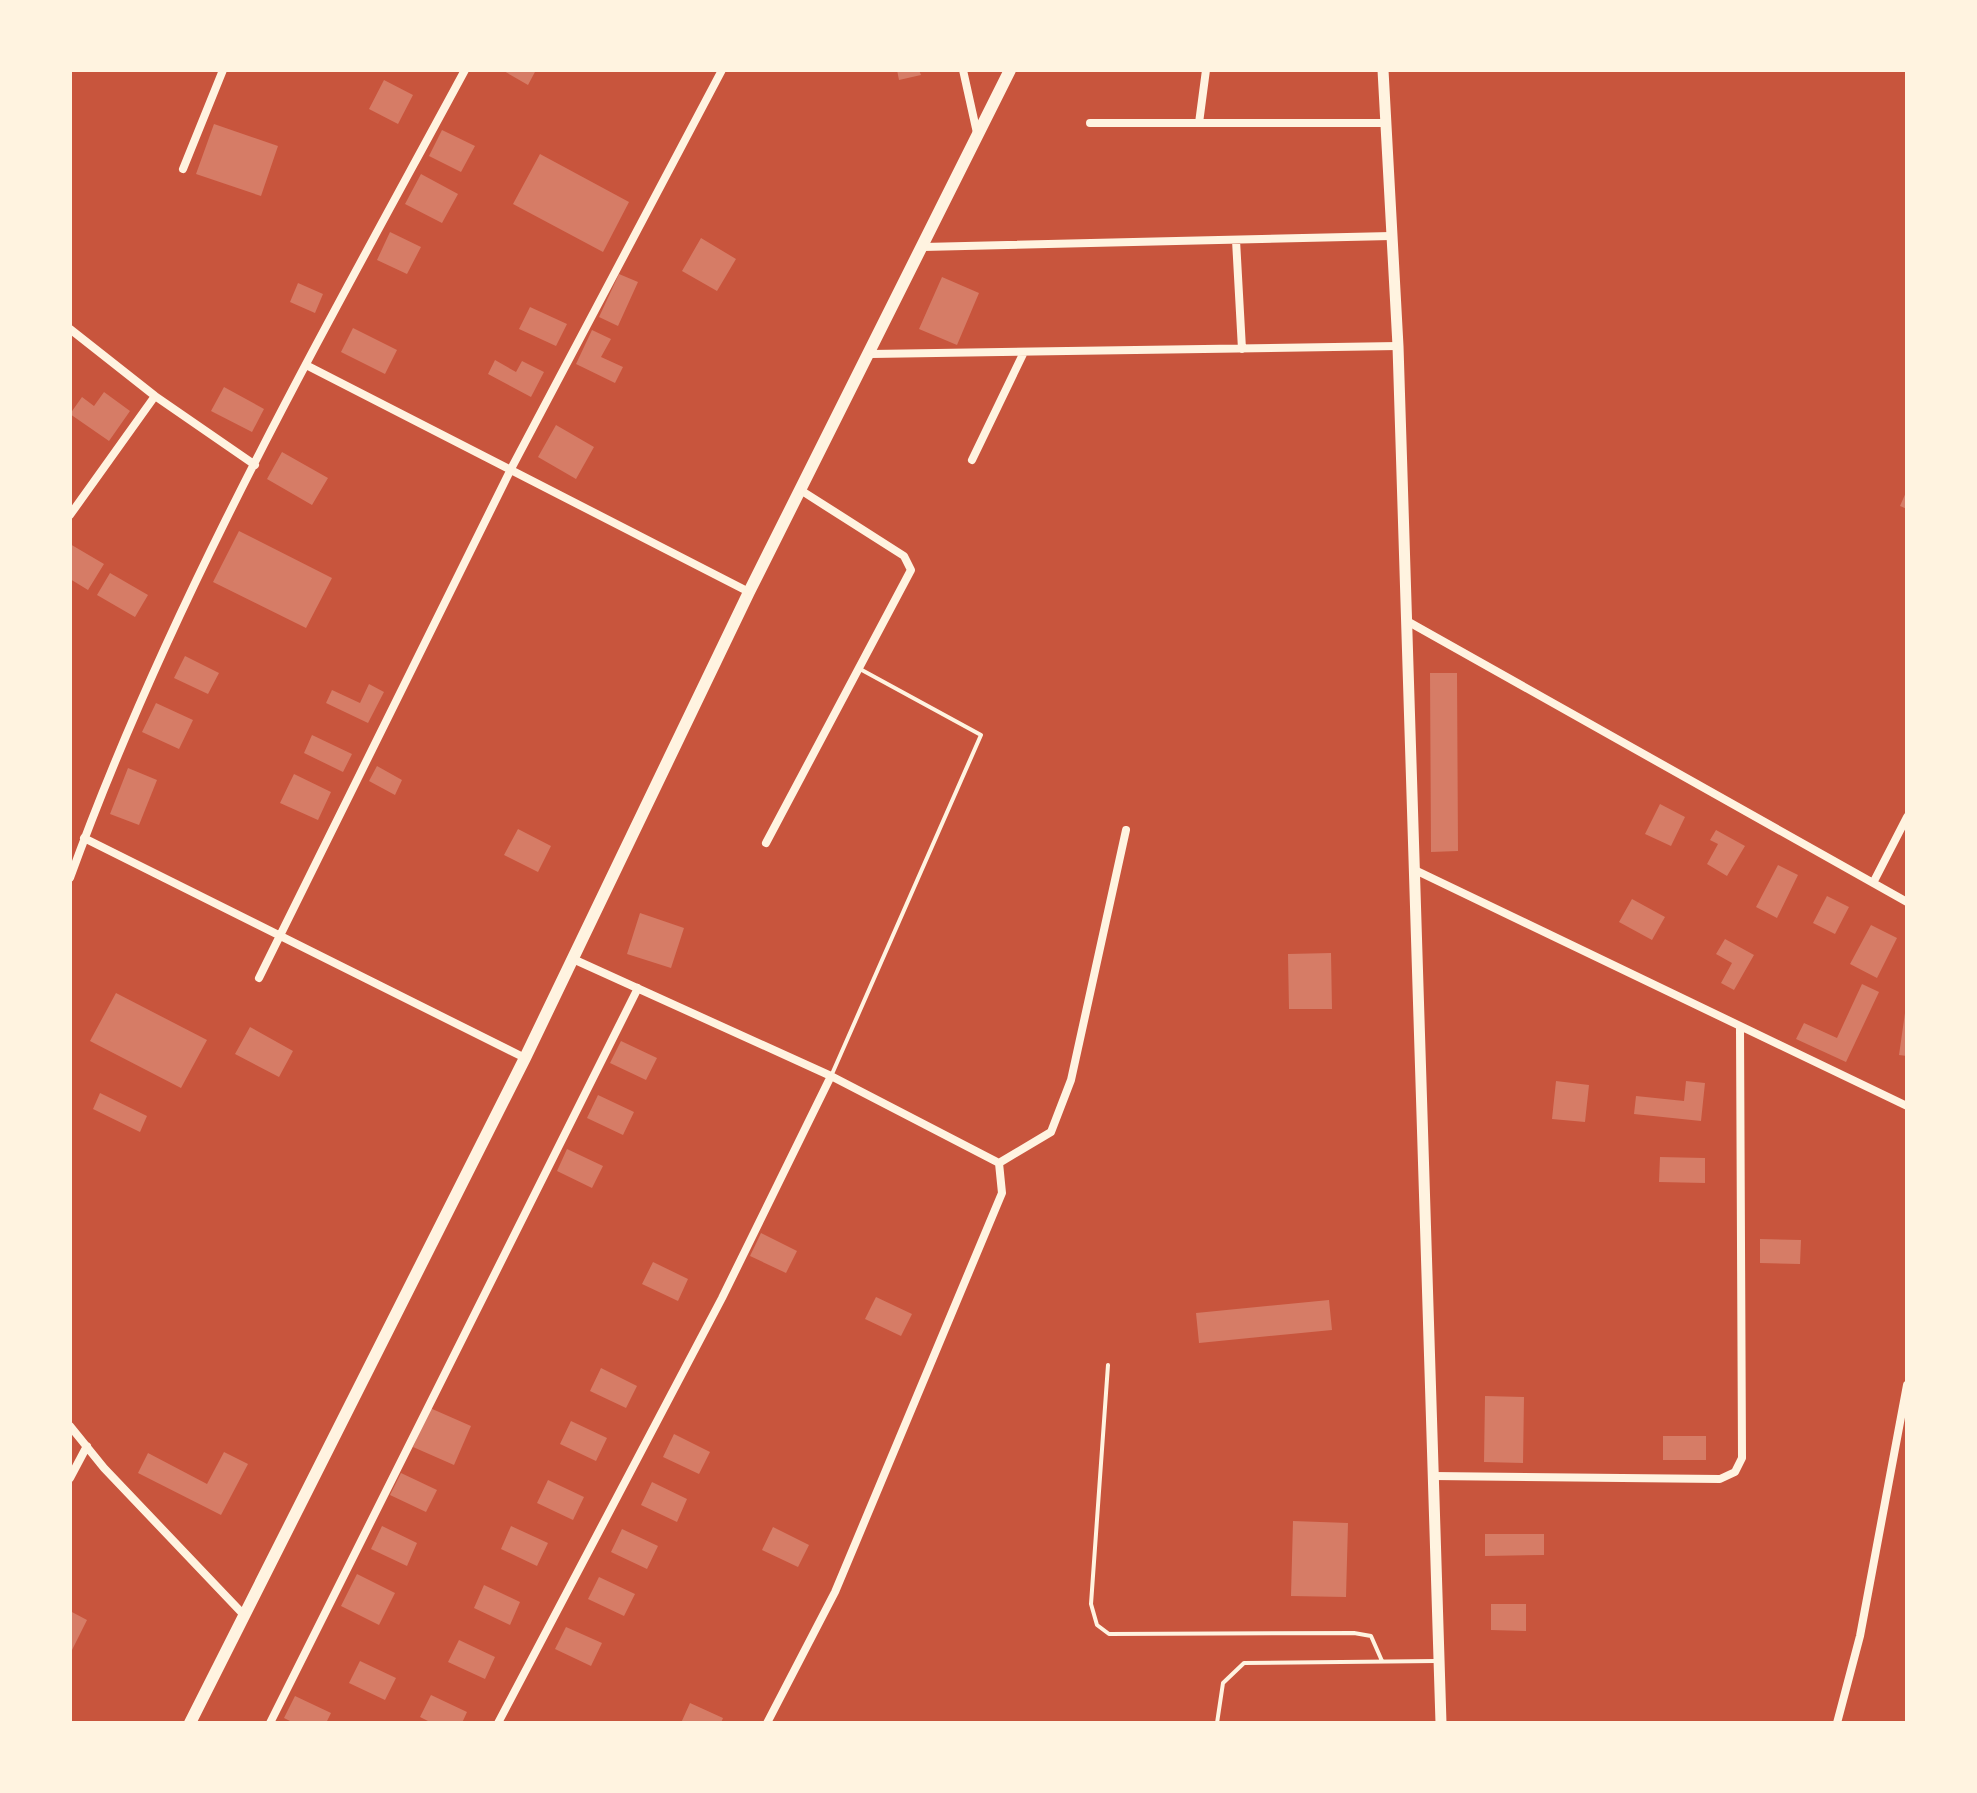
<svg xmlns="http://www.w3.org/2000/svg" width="1977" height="1793" font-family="Raleway,sans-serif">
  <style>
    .building { fill: #d67c66 }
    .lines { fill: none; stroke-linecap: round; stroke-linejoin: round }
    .service { stroke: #fff3e0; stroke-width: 4 }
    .minor { stroke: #fff3e0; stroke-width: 8 }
    .secondary { stroke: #fff3e0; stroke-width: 11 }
    .trunk { stroke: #fff3e0; stroke-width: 12 }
  </style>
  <rect width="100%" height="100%" fill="#c8553d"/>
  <path class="building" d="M502 70H536L528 85Z
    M897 70H919L921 75 899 80Z
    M384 80 413 95 398 124 369 109Z
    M214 124 278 146 261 196 196 174Z
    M442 130 475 146 461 172 429 156Z
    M540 154 629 202 603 252 513 204Z
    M421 174 458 194 442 223 405 204Z
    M390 232 421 247 407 274 377 260Z
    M701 238 736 259 717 291 682 271Z
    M619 274 638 282 618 326 599 317Z
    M942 277 979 293 957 345 919 329Z
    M298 283 323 294 315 313 290 302Z
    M530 307 567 324 556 346 519 329Z
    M353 328 397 350 385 374 341 352Z
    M592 330 611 339 601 357 623 367 615 383 576 364Z
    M495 360 516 372 522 361 544 372 531 397 488 374Z
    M224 387 264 409 252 432 211 411Z
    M104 392 130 411 109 441 70 414 82 397 94 406Z
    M556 425 594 447 576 479 538 457Z
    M282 452 328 478 312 505 267 479Z
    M1907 490V509L1900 506Z
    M239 531 332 578 306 628 213 582Z
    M70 544 104 564 88 590 70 579Z
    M110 573 148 595 135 617 97 595Z
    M185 656 219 673 208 694 174 678Z
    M1430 673H1457L1458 851 1431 852Z
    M369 684 384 692 368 723 326 703 332 690 360 703Z
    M156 703 193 720 179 749 142 732Z
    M312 735 352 754 343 772 304 753Z
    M377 766 402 780 395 795 369 781Z
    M128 768 157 780 139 825 110 814Z
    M294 774 331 792 318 820 280 803Z
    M1660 804 1685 817 1671 846 1645 834Z
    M518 829 551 846 538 872 504 855Z
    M1716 830 1745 846 1727 876 1707 864 1718 844 1710 840Z
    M1778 865 1798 875 1777 918 1756 907Z
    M1827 896 1849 907 1835 934 1813 923Z
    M1632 899 1665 917 1652 940 1619 922Z
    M640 913 684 928 671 968 627 954Z
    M1871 925 1897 938 1877 978 1850 964Z
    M1725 939 1754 955 1734 990 1721 983 1732 963 1716 954Z
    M1331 953 1332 1009H1289L1288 954Z
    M1862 984 1879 992 1846 1062 1796 1039 1804 1023 1837 1038Z
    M116 993 207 1040 181 1088 90 1041Z
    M1905 1013H1907V1056L1899 1055Z
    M250 1027 293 1051 279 1077 235 1054Z
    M621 1041 657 1058 646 1080 610 1063Z
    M1556 1081 1589 1085 1585 1122 1552 1119Z
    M1686 1081 1705 1083 1701 1121 1634 1114 1636 1096 1684 1101Z
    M100 1093 147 1116 140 1132 93 1109Z
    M598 1095 634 1112 623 1135 587 1118Z
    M567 1149 603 1166 592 1188 557 1171Z
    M1660 1157 1705 1158V1183L1659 1182Z
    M761 1233 797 1251 786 1273 750 1256Z
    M1760 1239 1801 1240 1800 1264 1760 1263Z
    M653 1262 688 1279 678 1301 642 1284Z
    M876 1297 912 1314 901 1336 865 1319Z
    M1329 1300 1332 1330 1199 1343 1196 1313Z
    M601 1368 637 1386 626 1408 590 1391Z
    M1485 1396 1524 1397 1523 1463 1484 1462Z
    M430 1408 471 1426 454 1465 413 1447Z
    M571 1421 607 1438 596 1461 560 1444Z
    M674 1434 710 1452 699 1474 663 1457Z
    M1663 1436H1706V1460H1663Z
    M224 1452 248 1464 221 1515 138 1473 148 1453 207 1484Z
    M401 1473 437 1490 426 1512 390 1495Z
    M548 1480 584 1497 573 1520 537 1503Z
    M652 1482 687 1499 677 1522 641 1505Z
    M1293 1521 1348 1523 1346 1597 1291 1596Z
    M382 1526 417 1543 407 1566 371 1549Z
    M511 1526 548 1543 537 1566 501 1549Z
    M773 1527 809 1545 798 1567 762 1550Z
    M622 1529 658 1546 647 1569 611 1552Z
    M1485 1534H1544V1555L1485 1556Z
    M357 1574 395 1593 379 1625 341 1606Z
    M599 1577 635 1594 624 1616 588 1599Z
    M484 1585 520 1602 510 1625 474 1608Z
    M1491 1604H1526V1631L1491 1630Z
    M70 1611 87 1620 70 1654Z
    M566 1627 602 1643 591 1666 555 1649Z
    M459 1640 495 1657 485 1679 448 1662Z
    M360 1661 396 1678 385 1700 349 1683Z
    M431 1695 467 1712 462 1723H432L420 1717Z
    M295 1696 331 1713 326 1723H294L284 1718Z
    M690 1703 723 1718 721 1723H681Z"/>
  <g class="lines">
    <path class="service" d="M832 1074 981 735 860 669
      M1108 1365 1091 1604 1097 1625 1109 1634 1354 1633 1371 1636 1382 1661
      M1217 1723 1223 1683 1244 1663 1436 1661"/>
    <path class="minor" d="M963 70 977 133
      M1090 123H1385
      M1199 123 1206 70
      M183 169 223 70
      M1236 240 1242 349
      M923 247 1391 236
      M70 329 155 396 255 465
      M871 354 1398 346
      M306 365 749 592
      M972 460 1024 352
      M70 515 155 396
      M1407 621 1907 902
      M84 838 525 1058
      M766 843 911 570 904 556 802 491
      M1415 870 1907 1106
      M70 878C172 596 323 333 465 70
      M1873 883 1907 817
      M573 959 831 1076 999 1163 1051 1132 1071 1080 1126 830
      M259 978 511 469 722 70
      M70 1426 104 1468 243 1614
      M1433 1476 1720 1479 1735 1472 1742 1458 1740 1028
      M70 1478 87 1446
      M270 1723 638 988
      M498 1723 722 1298 831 1076
      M767 1723 835 1592 1002 1193 999 1163
      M1837 1723 1860 1636 1907 1385"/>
    <path class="secondary" d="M1383 70 1398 346 1441 1723"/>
    <path class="trunk" d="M190 1723 525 1058 749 592 1010 70"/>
  </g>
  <rect width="1977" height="1793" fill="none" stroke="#fff3e0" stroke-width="144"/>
</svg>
